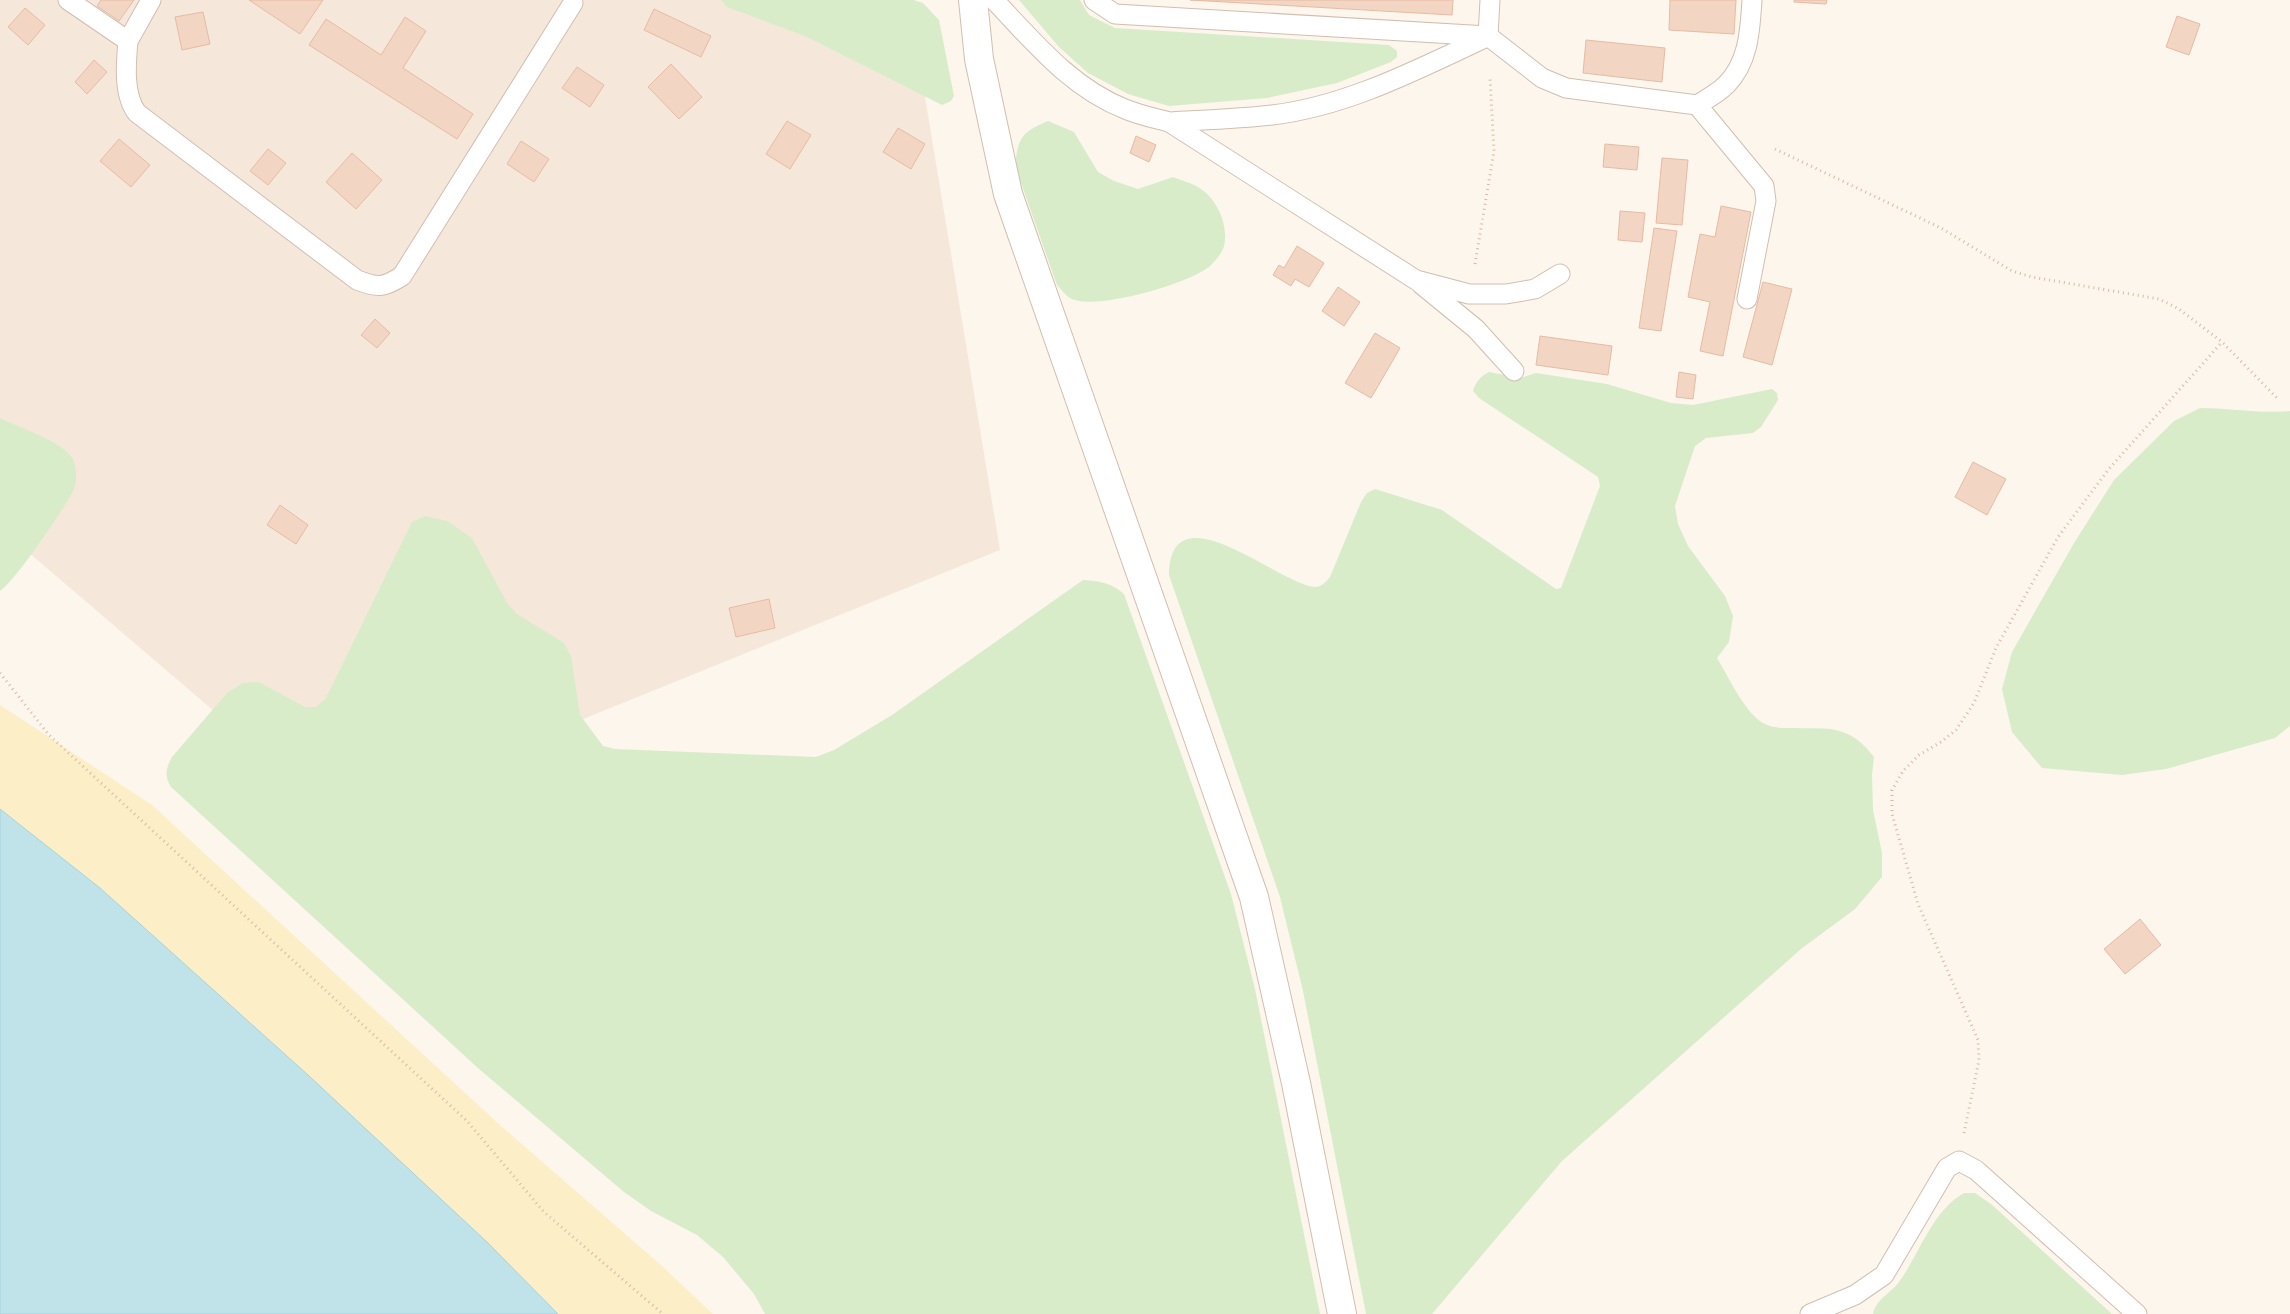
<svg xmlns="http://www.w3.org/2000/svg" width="2290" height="1314" font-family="'DejaVu Sans',sans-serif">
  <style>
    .residential { fill: #f5e8da }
    .green { fill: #d8ecc9 }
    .sand { fill: #fcefc7 }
    .water { fill: #bfe3e8; stroke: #a5d3da }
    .building { fill: #f3d5c3; stroke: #e6bba3 }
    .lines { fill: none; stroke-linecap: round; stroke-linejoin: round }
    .service-casing { stroke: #d1beb0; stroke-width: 21 }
    .minor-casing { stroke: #d1beb0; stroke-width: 30 }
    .path { stroke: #d9b8a5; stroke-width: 3; stroke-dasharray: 1 4; stroke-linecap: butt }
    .service { stroke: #fff; stroke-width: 19 }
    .minor { stroke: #fff; stroke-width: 28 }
  </style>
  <rect width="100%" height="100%" fill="#fdf6ec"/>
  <path class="residential" d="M0 0H909L1000 550 339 818 0 528Z"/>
  <path class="green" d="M721 0H913L923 3 939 20 954 96 951 101 942 105 805 36 727 7Z
    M1019 0H1080L1089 15 1115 28 1389 45 1397 51V57L1391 62 1337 83 1267 98 1169 106 1128 94 1088 73 1059 47Z
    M1048 121 1074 132 1098 172 1114 181 1138 189 1173 177C1181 180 1191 183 1198 187 1217 198 1229 225 1224 246 1223 252 1215 261 1211 265 1193 283 1093 312 1070 298 1065 295 1061 289 1057 285L1015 166C1018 137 1022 132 1048 121Z
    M1489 372 1520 378 1536 373 1607 384 1671 403 1693 405 1772 389 1777 393 1778 400 1761 427 1753 433 1706 438 1695 446 1675 506 1678 524 1688 546 1725 596 1733 616 1729 642 1717 658C1728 676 1745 713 1763 723 1772 728 1780 728 1789 728 1828 729 1848 723 1874 757L1872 775 1873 810 1882 853V877L1855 909 1801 949 1562 1161 1432 1314H1366L1303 991 1280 897 1169 575C1170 486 1280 585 1315 587 1321 587 1326 582 1330 577L1361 502 1367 493 1375 489 1442 510 1556 589 1561 588 1600 486 1598 477 1479 398 1473 391C1476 381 1481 376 1489 372Z
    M2200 408C2229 408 2262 414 2290 411V726L2275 738 2166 769 2122 775 2042 768 2012 732 2002 689 2012 652 2074 543 2114 480 2174 421Z
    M0 418C18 427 64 442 73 459 77 468 77 481 74 489 67 505 13 584 0 591Z
    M425 516 447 521 472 538 507 603 517 614 564 643 571 656 580 715 603 746 615 749 816 757 834 750 892 715 1083 580C1100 581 1111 583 1124 594L1231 894 1255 989 1320 1314H765L754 1294 723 1257 697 1235 651 1211 624 1192 479 1069 171 787C164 776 166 768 172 757L227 693 243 683 259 682 305 707H316L326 698 412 522Z
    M1964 1193H1975L1991 1204 2112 1314H1873C1876 1299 1891 1293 1899 1282 1920 1253 1932 1211 1964 1193Z"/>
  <path class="sand" d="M0 705 152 805 501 1126 662 1266 713 1314H558L488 1243 308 1075 100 888 0 809Z"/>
  <path class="water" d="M0 809 100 888 308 1075 488 1243 558 1314H0Z"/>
  <path class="building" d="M101 0H134L119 21 97 6Z
    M249 0H323L300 34Z
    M1190 0H1453L1452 15Z
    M1670 0H1736L1734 34 1669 30Z
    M1794 0H1827L1826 4 1794 2Z
    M25 8 45 25 28 45 8 27Z
    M654 9 711 36 701 57 644 30Z
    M203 12 210 44 182 50 175 17Z
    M2177 16 2200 24 2189 55 2166 47Z
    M405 17 426 31 403 68 473 114 457 139 309 45 326 19 381 55Z
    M1586 40 1665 48 1662 82 1583 73Z
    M94 60 107 72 87 94 75 82Z
    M671 64 702 97 679 119 648 87Z
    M577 67 604 85 590 107 562 88Z
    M787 121 811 135 790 169 766 154Z
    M898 128 925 144 911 169 883 152Z
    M1136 136 1156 145 1149 162 1130 153Z
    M119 139 150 165 131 187 100 161Z
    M521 141 549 159 534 182 507 164Z
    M1605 144 1639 147 1637 170 1603 167Z
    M268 149 286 163 268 185 250 171Z
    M352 153 382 180 356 209 326 182Z
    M1662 158 1688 160 1682 225 1656 223Z
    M1721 206 1751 212 1723 356 1700 351 1710 302 1688 297 1700 234 1715 237Z
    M1620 211 1645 213 1642 242 1618 240Z
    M1654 228 1677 231 1661 331 1639 328Z
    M1297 246 1324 263 1309 287 1295 279 1291 286 1273 275 1279 265 1284 268Z
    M1763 282 1792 289 1772 365 1743 357Z
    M1338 287 1360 302 1344 326 1322 311Z
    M375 319 390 333 377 348 361 335Z
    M1375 333 1400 348 1371 398 1345 383Z
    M1540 336 1612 346 1608 375 1536 365Z
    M1679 372 1696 375 1693 399 1676 397Z
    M1973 462 2006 479 1987 515 1955 497Z
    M280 505 308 525 296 544 267 525Z
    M769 599 775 628 736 637 729 608Z
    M2140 919 2161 945 2125 974 2104 949Z"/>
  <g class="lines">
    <g class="service-casing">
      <path id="service" d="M68 0 128 41C126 63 123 95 137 113L357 280C378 288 383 288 402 276L573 3
        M994 0C1033 41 1071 88 1125 109 1139 115 1154 118 1169 122L1416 280 1469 294H1506L1535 289 1560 274
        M1094 0 1115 14 1488 36 1542 78 1566 88 1697 105C1707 99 1718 93 1726 85 1749 62 1750 30 1752 0
        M1488 36 1490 0
        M128 41 151 0
        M1697 105 1764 186 1766 201 1747 299
        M1169 122C1203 120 1238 119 1272 115 1348 106 1418 69 1487 37
        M1421 284 1476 329 1514 371
        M1810 1314 1855 1295 1884 1275 1947 1168 1959 1161 1976 1170 2137 1314"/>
    </g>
    <g class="minor-casing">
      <path id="minor" d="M973 0 979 59 1008 194 1254 897 1296 1083 1342 1314"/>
    </g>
    <path class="path" d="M1775 149 1941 228 2012 271 2032 277 2159 299 2179 309 2222 342 2279 400
      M1475 264 1494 151 1490 77
      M0 673 49 735 467 1121 544 1212 663 1314
      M1964 1133 1979 1060 1978 1040 1918 904 1892 814V790L1903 771 1919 755 1941 742 1956 730 1974 703 1996 648 2058 537 2108 470 2222 342"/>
    <use href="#service" class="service"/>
    <use href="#minor" class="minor"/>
  </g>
</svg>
